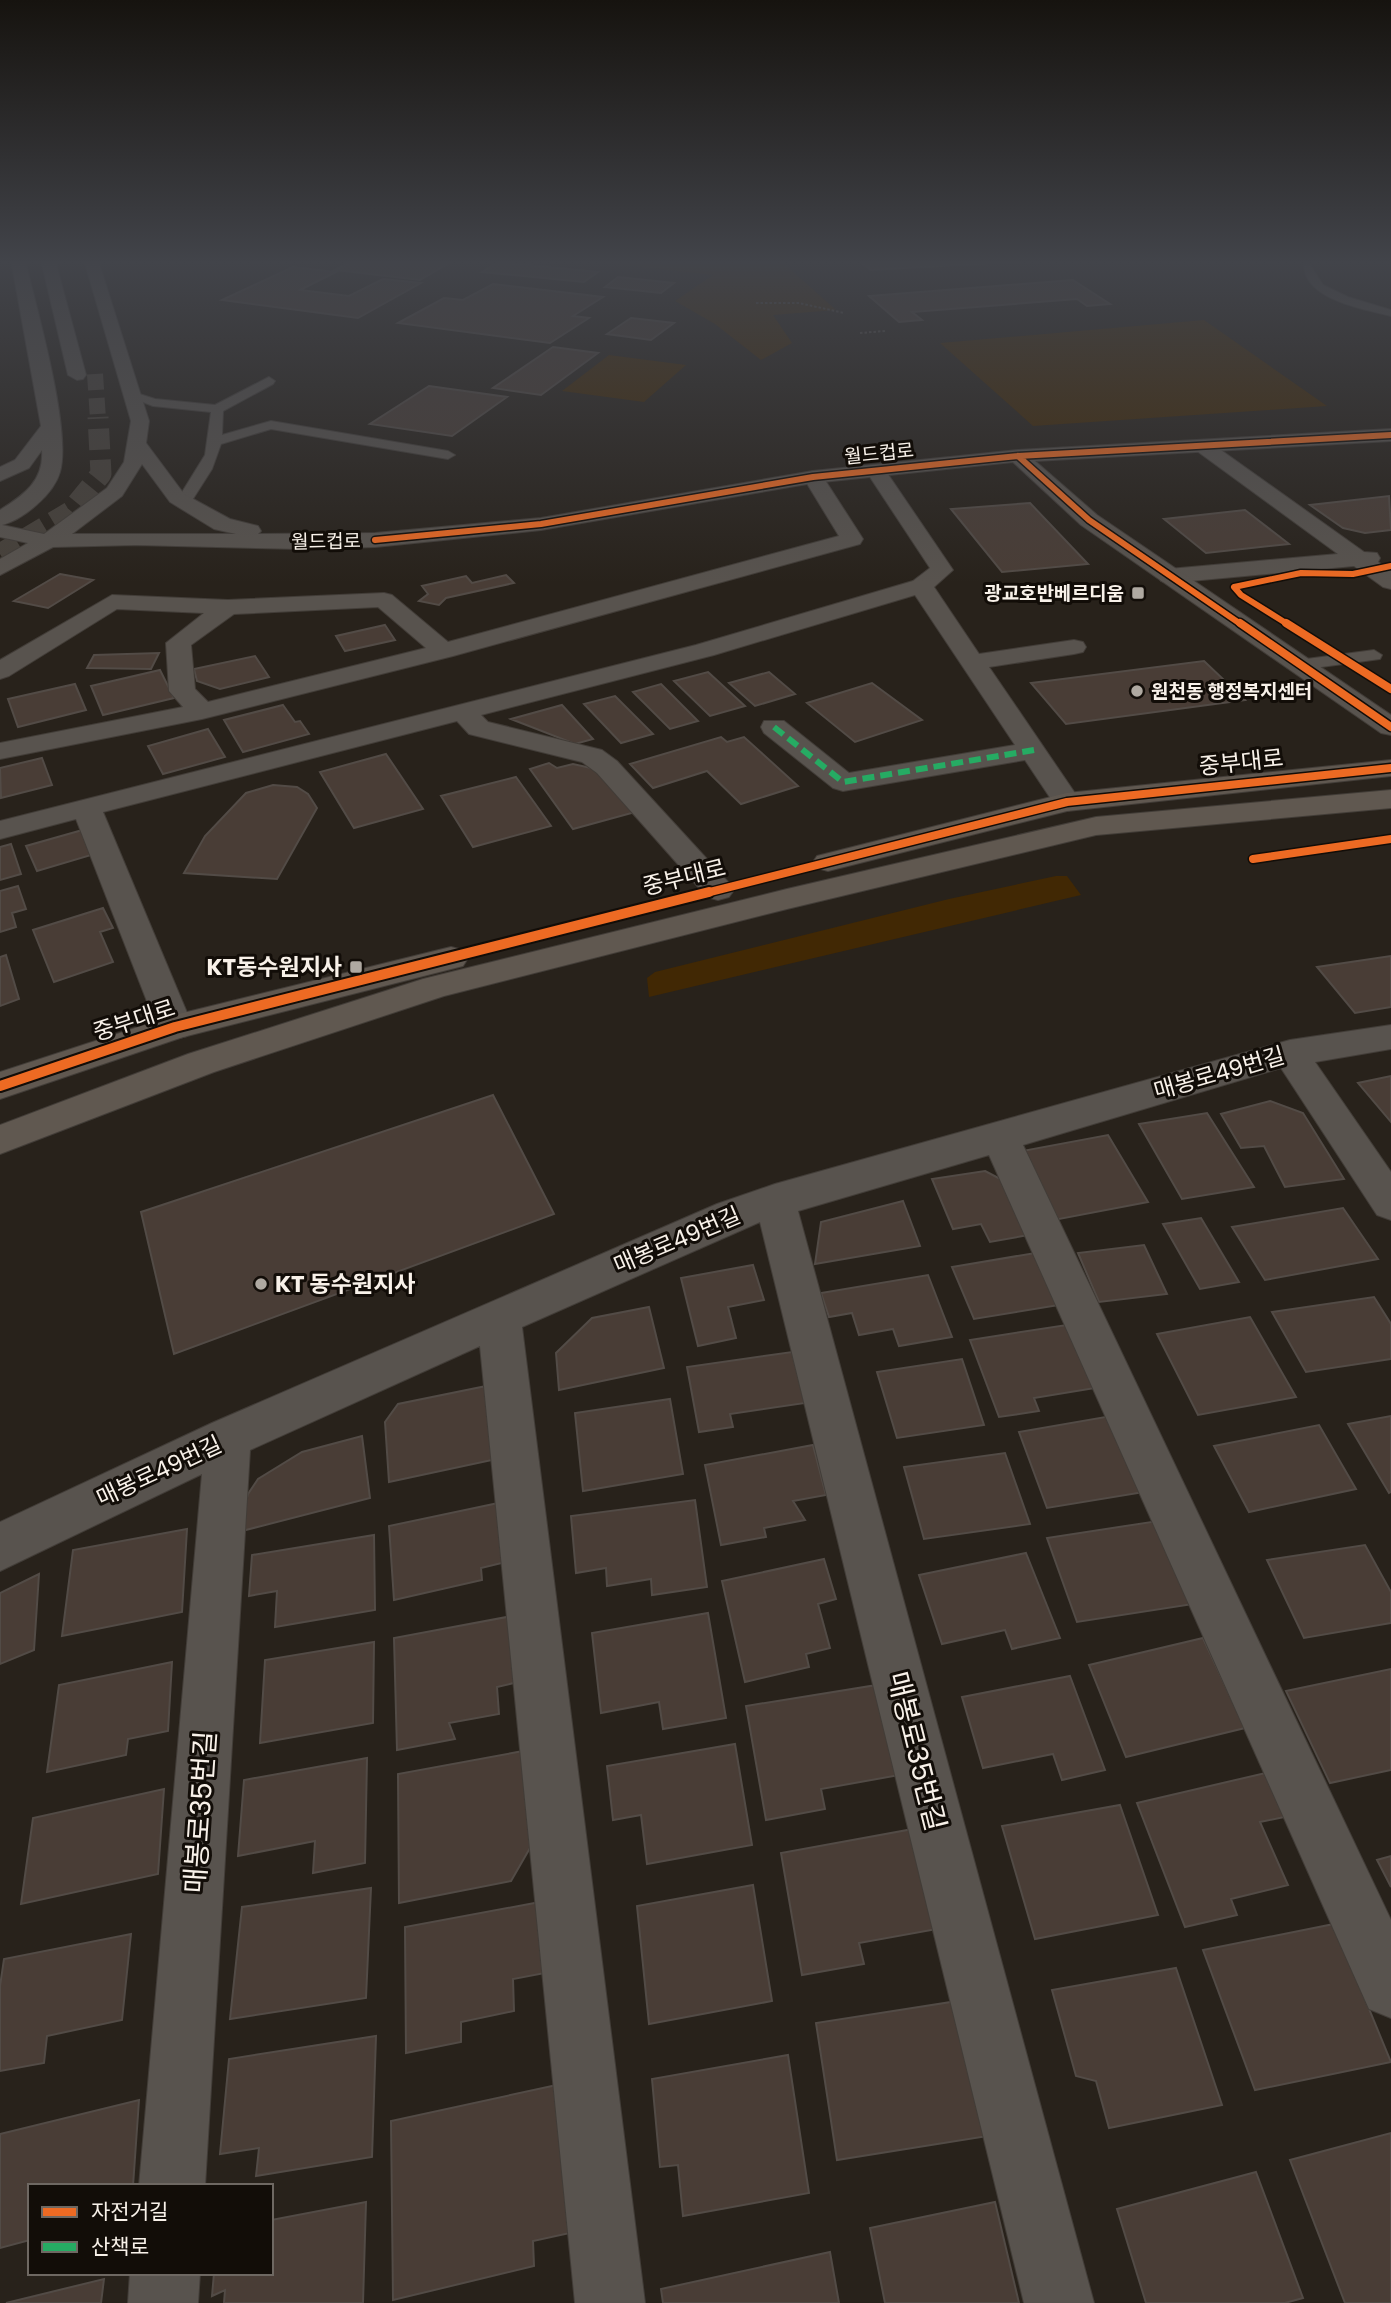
<svg xmlns="http://www.w3.org/2000/svg" width="1391" height="2303" font-family="Poppins,'Noto Sans KR',sans-serif">
  <style>
    .green { fill: #412804 }
    .building { fill: #493d36; stroke: #524b46; stroke-width: 2 }
    .lines { fill: none; stroke-linecap: round; stroke-linejoin: round }
    .secondary-tunnel-far1 { stroke: #47413a; stroke-width: 16; stroke-dasharray: 16 8; stroke-linecap: butt }
    .secondary-tunnel { stroke: #47413a; stroke-width: 21; stroke-dasharray: 21 10; stroke-linecap: butt }
    .lane-casing { stroke: #423d38; stroke-width: 2 }
    .street-casing { stroke: #423d38; stroke-width: 2 }
    .secondary-casing { stroke: #423d38; stroke-width: 2 }
    .primary-casing { stroke: #423d38; stroke-width: 2 }
    .path { stroke: #57524e; stroke-width: 2; stroke-dasharray: 2.5 2; stroke-linecap: butt }
    .lane { fill: #58534e; fill-rule: evenodd }
    .street { fill: #58534e; fill-rule: evenodd }
    .secondary { fill: #58534e; fill-rule: evenodd }
    .primary { fill: #605850; fill-rule: evenodd }
    .quiet { stroke: #26ab63; stroke-width: 6; stroke-dasharray: 12 6; stroke-linecap: butt }
    .cycleway-far2-casing { stroke: #120d08; stroke-width: 9 }
    .cycleway-far1-casing { stroke: #120d08; stroke-width: 11 }
    .cycleway-casing { stroke: #120d08; stroke-width: 14 }
    .cycleway-far2 { stroke: #ed6a23; stroke-width: 6 }
    .cycleway-far1 { stroke: #ed6a23; stroke-width: 8 }
    .cycleway { stroke: #ed6a23; stroke-width: 10 }
    .poi-dot { fill: #afa9a1; stroke: #120d08; stroke-width: 2.5 }
    .labels { text-anchor: middle; stroke-width: 6; stroke-linejoin: round; paint-order: stroke }
    .far-street-label { font-size: 19px; fill: #f8f1e9; stroke: #120d08 }
    .far-poi-label { font-size: 19px; font-weight: bold; fill: #f8f1e9; stroke: #120d08; text-anchor: end }
    .street-label { font-size: 23px; fill: #f8f1e9; stroke: #120d08 }
    .poi-label { font-size: 23px; font-weight: bold; fill: #f8f1e9; stroke: #120d08; text-anchor: end }
    .near-street-label { font-size: 28px; fill: #f8f1e9; stroke: #120d08 }
  </style>
  <rect width="100%" height="100%" fill="#28221b"/>
  <path class="green" d="M580 260H780L836 310 773 315 792 343 761 360 715 324 675 301 713 275Z
    M1204 320 1327 406 1033 426 940 343Z
    M609 355 686 365 644 402 562 391Z
    M1056 876H1067L1081 895 649 997 647 978 655 972 949 899Z"/>
  <path class="building" d="M355 260H433L449 263 420 280 335 270Z
    M858 260H1008L1011 262 871 270Z
    M498 262 598 272 584 282 482 272Z
    M293 267 336 272 300 290 349 296 383 279 421 283 358 318 222 300Z
    M618 277 674 283 661 293 605 287Z
    M1073 280 1110 304 1087 306 1077 299 912 312 922 320 899 322 869 296Z
    M493 284 603 297 573 316 589 318 550 343 398 323 444 298 463 300Z
    M631 318 674 323 651 340 607 334Z
    M553 347 598 353 541 395 493 388Z
    M429 386 507 397 452 436 370 424Z
    M1389 496 1391 530 1365 533 1343 528 1310 505Z
    M1030 503 1088 564 1002 572 951 509Z
    M1245 510 1289 544 1206 553 1164 519Z
    M60 574 93 580 48 608 14 601Z
    M506 575 514 583 446 598 439 605 419 601 428 594 422 586 466 576 472 583Z
    M385 625 395 640 345 651 336 636Z
    M159 653 151 669 87 668 94 655Z
    M255 656 269 677 220 689 197 681 194 669Z
    M1204 661 1245 700 1066 724 1031 683Z
    M160 670 174 698 103 715 91 686Z
    M708 672 745 706 710 716 674 681Z
    M769 672 795 694 755 706 729 683Z
    M872 683 922 720 855 742 807 703Z
    M75 684 86 710 18 727 8 699Z
    M661 684 698 721 670 729 633 692Z
    M615 696 653 734 621 743 584 704Z
    M283 705 295 722 300 721 309 734 243 752 224 720Z
    M562 705 593 739 575 744 511 719Z
    M208 729 225 757 163 774 148 746Z
    M721 737 727 742 744 737 798 786 741 804 707 771 653 788 630 764Z
    M386 754 423 809 354 828 320 772Z
    M42 758 52 785 1 798 0 768Z
    M549 763 557 768 573 764 600 770 639 811 573 829 530 769Z
    M516 777 551 826 473 847 441 796Z
    M273 785 297 787 308 794 317 808 277 879 184 873 205 836 246 793Z
    M86 829 98 853 37 871 26 846Z
    M11 844 21 874 0 880V847Z
    M18 886 26 909 12 913 16 927 0 932V891Z
    M103 908 113 928 100 932 113 962 54 982 33 930Z
    M6 955 19 999 0 1006V957Z
    M1391 956V1007L1355 1013 1317 967Z
    M1391 1076V1122L1358 1083Z
    M493 1095 554 1214 174 1354 141 1212Z
    M1270 1101 1303 1113 1344 1179 1285 1187 1264 1146 1241 1148 1221 1114Z
    M1207 1113 1254 1187 1182 1199 1139 1124Z
    M1108 1135 1148 1202 1054 1220 1017 1152Z
    M985 1171 1010 1184 1034 1234 990 1242 981 1224 953 1229 932 1179Z
    M903 1201 920 1246 815 1264 821 1222Z
    M1343 1208 1378 1259 1265 1280 1232 1227Z
    M1201 1218 1239 1282 1200 1289 1163 1224Z
    M1144 1245 1167 1294 1099 1302 1078 1253Z
    M1041 1252 1065 1304 974 1319 952 1267Z
    M753 1265 764 1300 728 1307 736 1338 698 1346 681 1278Z
    M928 1275 952 1337 899 1346 893 1329 859 1335 852 1313 829 1317 821 1293Z
    M1374 1297 1391 1324V1359L1306 1372 1272 1312Z
    M649 1307 664 1368 559 1390 556 1353 592 1318Z
    M1250 1317 1296 1397 1198 1415 1157 1334Z
    M1073 1324 1101 1387 1034 1398 1039 1411 999 1417 970 1340Z
    M792 1352 805 1403 730 1414 733 1427 699 1432 687 1367Z
    M962 1359 984 1425 897 1438 877 1372Z
    M496 1384 506 1457 389 1482 385 1422 398 1404Z
    M670 1399 683 1474 583 1491 575 1413Z
    M1111 1416 1144 1492 1047 1508 1019 1432Z
    M1391 1416V1492L1389 1493 1348 1424Z
    M1319 1425 1356 1489 1249 1512 1214 1446Z
    M362 1436 370 1498 242 1531V1515L248 1494 258 1479 302 1452Z
    M813 1445 826 1495 793 1501 805 1520 764 1528 766 1537 721 1545 705 1465Z
    M1005 1453 1030 1524 924 1539 904 1467Z
    M695 1500 707 1587 652 1595 651 1579 607 1586 606 1568 576 1573 571 1516Z
    M503 1502 510 1561 481 1568 482 1580 394 1600 389 1526Z
    M1158 1521 1193 1604 1077 1622 1047 1538Z
    M187 1529 182 1612 62 1636 73 1550Z
    M374 1535 375 1610 275 1627 277 1591 249 1596 252 1555Z
    M1365 1545 1391 1592V1623L1304 1638 1267 1560Z
    M1026 1553 1060 1638 1012 1649 1005 1630 942 1644 919 1575Z
    M824 1559 836 1599 818 1604 830 1648 806 1654 809 1667 745 1682 722 1581Z
    M39 1574 34 1650 0 1664V1593Z
    M708 1613 726 1718 663 1729 659 1702 601 1713 592 1633Z
    M512 1616 518 1682 497 1687 499 1714 449 1723 455 1739 397 1750 394 1638Z
    M1203 1638 1245 1728 1126 1757 1089 1665Z
    M374 1642 373 1723 260 1743 265 1660Z
    M172 1662 168 1731 128 1739 126 1755 47 1772 59 1685Z
    M1391 1669V1770L1330 1783 1286 1691Z
    M1070 1676 1105 1770 1062 1780 1053 1754 983 1768 962 1697Z
    M883 1684 905 1774 821 1789 825 1809 766 1820 746 1706Z
    M735 1744 752 1845 647 1864 641 1815 613 1820 607 1766Z
    M523 1751 530 1848 511 1881 399 1903 398 1774Z
    M367 1758 365 1863 313 1873 315 1841 238 1856 244 1780Z
    M1274 1771 1294 1815 1260 1822 1288 1885 1231 1899 1237 1915 1185 1927 1137 1803Z
    M164 1789 158 1874 21 1904 33 1818Z
    M1120 1805 1158 1915 1035 1939 1002 1826Z
    M913 1829 937 1929 859 1943 864 1964 802 1975 781 1853Z
    M1391 1856V1887L1377 1860Z
    M753 1885 772 2001 649 2024 637 1906Z
    M371 1888 366 1998 230 2019 242 1907Z
    M540 1902 545 1973 513 1979 514 2011 461 2022V2042L406 2053 405 1927Z
    M1334 1924 1391 2062 1255 2090 1203 1950Z
    M131 1934 122 2020 47 2036 44 2063 0 2071V1986L4 1959Z
    M1176 1968 1222 2105 1109 2128 1096 2081 1076 2076 1052 1990Z
    M964 2000 994 2135 837 2160 816 2023Z
    M376 2036 372 2157 256 2176 259 2148 220 2154 229 2059Z
    M788 2055 809 2193 683 2216 678 2165 660 2167 652 2079Z
    M566 2083 579 2231 533 2241 534 2266 393 2300 391 2121Z
    M139 2100 133 2186H30V2240L0 2248V2134Z
    M1391 2133V2303H1345L1290 2160Z
    M1256 2172 1303 2298 1285 2303H1146L1117 2209Z
    M366 2202 363 2303H224L225 2290 212 2296 214 2273H271V2220Z
    M995 2202 1019 2303H885L870 2228Z
    M830 2252 839 2303H663L661 2289Z
    M104 2279 101 2303H6Z"/>
  <g class="lines">
    <path class="secondary-tunnel-far1" d="M95 374 98 419"/>
    <path class="secondary-tunnel" d="M0 554 70 512 101 474 98 417"/>
    <g class="lane-casing">
      <path id="lane" d="M1304 265H1310L1323 285 1348 297 1391 310V316C1364 309 1305 300 1304 265Z
        M269 377 275 381 273 384 223 411 222 435 271 421 448 451 455 455 448 459 271 429 221 444 212 469 191 502 179 505V497L205 455 211 412 153 406 127 396V390L155 399 215 405Z
        M1374 650 1382 655 1380 659 1299 670 1290 665 1299 660Z"/>
    </g>
    <g class="street-casing">
      <path id="street" d="M1204 441 1211 443 1364 552 1377 553 1380 558 1378 562 1391 571V589L1383 587 1354 566 1169 583 1161 581 1158 576 1161 571 1169 569 1338 554 1197 451 1194 447 1197 443Z
        M876 465 883 467 953 570 934 587 979 654 1074 640 1083 642 1086 647 1083 652 1074 654 989 667 1081 802 1077 808 1067 811 1057 808 1025 760 843 791 833 788 764 733 761 727 764 721H784L849 773 1015 745 915 595 714 655 481 715 488 722 602 750 617 761 729 883 734 890 729 897 718 900 707 897 597 773 582 762 469 734 457 721 103 812 193 1027 187 1036 175 1039 163 1036 157 1027 76 819 0 839V821L696 645 913 581 930 568 866 471Z
        M813 471 823 477 863 539 860 544 453 656 202 719 0 759V743L183 707 169 691 166 643 204 613 117 609 9 676 0 679V660L112 595 228 600 384 593 392 595 448 642 839 536 803 477ZM378 607 426 648 208 702 195 689 191 645 234 614Z
        M1391 1025V1049L1315 1062 1391 1172V1220L1377 1215 1281 1068 1023 1145 1391 1920V2018L1369 2009 989 1155 798 1211 1094 2303H1024L760 1222 522 1327 645 2303H575L480 1346 250 1450 205 2186H139L202 1474 0 1571V1522L212 1423 717 1204 775 1184 1290 1040Z
        M130 2273H200L198 2303H128Z"/>
    </g>
    <g class="secondary-casing">
      <path id="secondary" d="M11 260H25C36 307 72 430 60 472 54 494 23 520 2 525L44 534 107 488 124 462 131 421 84 260H98L149 421 146 443 184 494 230 519 258 526 261 531 258 534 375 533 541 518 813 471 1018 450 1391 429V441L1035 461 1097 515 1391 715V735L1381 733 1081 525 1013 462 813 483 541 530 375 547 300 549 136 545 53 547 0 575V559L28 543 0 537V510C24 495 44 481 42 450L29 468 0 481V467L15 460 41 426ZM142 464 170 502 214 529 236 534H72L122 496Z
        M41 260H55L86 375 83 379 77 380 68 375Z"/>
    </g>
    <g class="primary-casing">
      <path id="primary" d="M1391 760V776L1067 811 828 871 817 868 813 862 817 856 1067 793Z
        M1391 790V808L1096 835 787 909 444 996 214 1072 0 1154V1125L188 1054 423 979 787 889 1096 817Z
        M451 947 463 950 468 958 463 966 183 1037 0 1099V1072L175 1015Z"/>
    </g>
    <path class="path" d="M756 303H799L844 313
      M860 333 885 331"/>
    <use href="#lane" class="lane"/>
    <use href="#street" class="street"/>
    <use href="#secondary" class="secondary"/>
    <use href="#primary" class="primary"/>
    <path class="quiet" d="M774 727 843 782 1034 750"/>
    <g class="cycleway-far2-casing">
      <path id="cycleway-far2" d="M1018 456 1089 520 1242 625
        M375 540 541 524 813 477 1018 456 1391 435
        M1289 625 1241 595 1234 587 1301 573 1353 574 1391 566"/>
    </g>
    <g class="cycleway-far1-casing">
      <path id="cycleway-far1" d="M1240 623 1391 727
        M1286 623 1391 689
        M1253 859 1391 839
        M702 894 1067 802 1391 768"/>
    </g>
    <g class="cycleway-casing">
      <path id="cycleway" d="M0 1086 175 1027 709 892"/>
    </g>
    <use href="#cycleway-far2" class="cycleway-far2"/>
    <use href="#cycleway-far1" class="cycleway-far1"/>
    <use href="#cycleway" class="cycleway"/>
  </g>
  <linearGradient id="sky" x2="0" y2="1"><stop stop-color="#16130f"/><stop offset="0.45" stop-color="#42444a"/><stop offset="1" stop-color="#42444a" stop-opacity="0"/></linearGradient>
  <rect width="1391" height="583" fill="url(#sky)"/>
  <g class="poi-dot">
    <rect x="1131" y="586" width="14" height="14" rx="3.5"/>
    <circle cx="1137" cy="691" r="7"/>
    <rect x="349" y="960" width="14" height="14" rx="3.5"/>
    <circle cx="261" cy="1284" r="7"/>
  </g>
  <g class="labels">
    <g class="far-street-label">
      <text transform="translate(879 453) rotate(-6)" y="7">월드컵로</text>
      <text transform="translate(326 541) rotate(-1)" y="7">월드컵로</text>
    </g>
    <g class="far-poi-label">
      <text x="1124" y="600">광교호반베르디움</text>
      <text x="1151" y="698" text-anchor="start">원천동 행정복지센터</text>
    </g>
    <g class="street-label">
      <text transform="translate(1241 762) rotate(-6)" y="8">중부대로</text>
      <text transform="translate(684 877) rotate(-14)" y="8">중부대로</text>
      <text transform="translate(134 1020) rotate(-18)" y="8">중부대로</text>
      <text transform="translate(1219 1073) rotate(-16)" y="8">매봉로49번길</text>
      <text transform="translate(677 1240) rotate(-23)" y="8">매봉로49번길</text>
      <text transform="translate(159 1471) rotate(-25)" y="8">매봉로49번길</text>
    </g>
    <g class="poi-label">
      <text x="342" y="975">KT동수원지사</text>
      <text x="275" y="1292" text-anchor="start">KT 동수원지사</text>
    </g>
    <g class="near-street-label">
      <text transform="translate(917 1751) rotate(76)" y="10">매봉로35번길</text>
      <text transform="translate(200 1812) rotate(-86)" y="10">매봉로35번길</text>
    </g>
  </g>
  <rect x="28" y="2184" width="245" height="91" fill="#120d08" stroke="#6e6862" stroke-width="2"/>
  <rect x="42" y="2207" width="35" height="10" fill="#ed6a23" stroke="#6e6862" stroke-width="2"/>
  <text x="91" y="2219" font-size="21" fill="#f8f1e9">자전거길</text>
  <rect x="42" y="2242" width="35" height="10" fill="#26ab63" stroke="#6e6862" stroke-width="2"/>
  <text x="91" y="2254" font-size="21" fill="#f8f1e9">산책로</text>
</svg>
